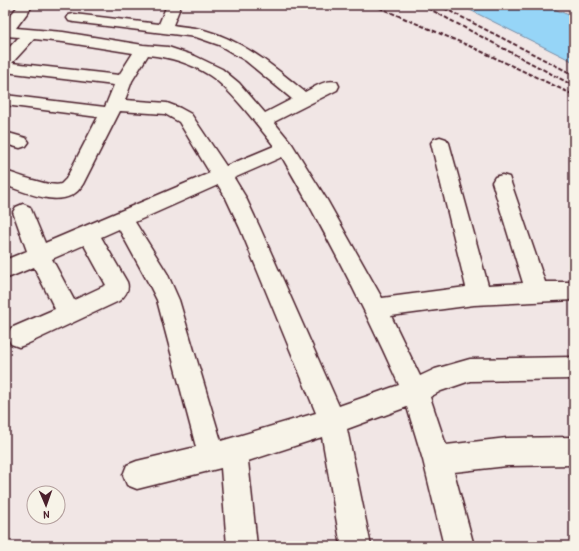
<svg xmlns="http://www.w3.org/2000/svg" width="579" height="551" font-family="'Patrick Hand',sans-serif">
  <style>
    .water { fill: #96d5f7; stroke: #788ca5 }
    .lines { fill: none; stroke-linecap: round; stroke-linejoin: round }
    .minor-casing { stroke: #4a1f2b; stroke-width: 3 }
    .minor { fill: #f7f3e8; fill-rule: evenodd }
    .rail { stroke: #4a1f2b; stroke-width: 2; stroke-dasharray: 4.5 2; stroke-linecap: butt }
  </style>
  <rect width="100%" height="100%" fill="#f1e6e5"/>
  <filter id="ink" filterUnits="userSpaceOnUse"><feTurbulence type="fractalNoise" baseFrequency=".025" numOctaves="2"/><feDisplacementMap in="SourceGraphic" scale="8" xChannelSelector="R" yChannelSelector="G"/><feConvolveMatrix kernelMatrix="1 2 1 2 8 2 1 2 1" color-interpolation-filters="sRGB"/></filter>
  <g filter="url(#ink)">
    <path class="water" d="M460 5H544L574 17V62Z"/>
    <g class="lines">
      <g class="minor-casing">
        <path id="minor" d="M19 5H33L16 28 63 32 143 45 168 47 195 56 222 69 239 83 265 113 292 99 246 61 219 45 196 37 74 22 69 21 67 18 69 15 74 14 159 24 167 5H181L173 25C183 27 194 27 204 30 244 41 274 67 305 92 315 87 326 79 337 82L339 86 337 90 274 122 292 144 327 200 382 298 466 287 431 143 434 139 440 137 446 139 449 143 488 285 523 283 492 182 495 177 502 175 509 177 545 282H574V300L474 305 391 316 420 376 435 369 470 359 574 357V379L470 381 441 391 430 397 446 445 507 438 574 437V465L507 466 454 472 474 546H444L423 460 407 407 347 429 371 546H341L322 437 248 461 257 546H227L221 468 137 489 127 485 123 475 127 465 137 461 196 447 157 300 149 284 119 229 101 237 127 282C130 290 125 296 119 301L27 344 19 347 11 344 7 336 11 328 55 309 34 267 5 279V260L27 251 13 212 16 207 23 204 30 207 45 243 210 173 179 122 165 114 120 111 83 184C67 212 28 193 5 185V171C16 174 51 188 61 184 62 183 65 180 66 179L98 117 5 105V95L105 107 114 85 5 72V52L19 37 5 36V22ZM34 39 63 42 133 53 119 75 12 63ZM148 55C170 57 190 63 209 75 229 87 259 127 274 146L226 166 191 114 180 108 167 103 125 100 132 81ZM282 157C325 231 364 307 399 385L339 406 260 228 245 196 234 178ZM218 185 226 198 240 228 316 413 221 441 179 300 167 273 135 222ZM84 245 106 285 74 300 52 259Z
          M5 132 26 138 29 142 26 146 20 148 5 144Z"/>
      </g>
      <use href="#minor" class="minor"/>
      <path class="rail" d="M373 5 474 48 574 95
        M422 5 574 86
        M438 5 574 75"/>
    </g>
  </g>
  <rect width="579" height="551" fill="none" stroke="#f7f3e8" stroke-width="20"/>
  <rect x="10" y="10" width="559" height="531" fill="none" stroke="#4a1f2b" stroke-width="1.5" filter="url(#ink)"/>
  <g transform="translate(46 505) rotate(178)"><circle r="19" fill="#f7f3e8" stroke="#b29e9c"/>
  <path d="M0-3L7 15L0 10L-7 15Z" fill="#4a1f2b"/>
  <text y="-6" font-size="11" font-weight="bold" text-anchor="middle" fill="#4a1f2b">N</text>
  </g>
</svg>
